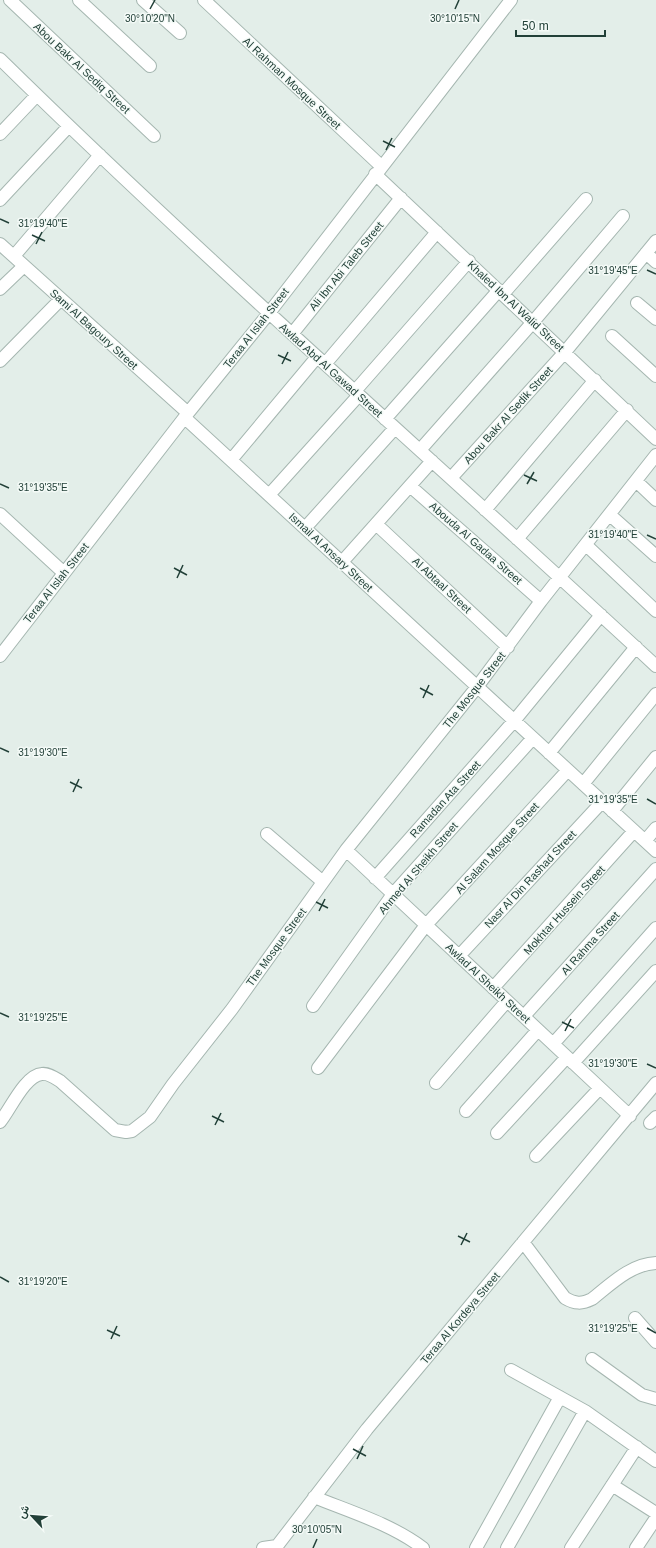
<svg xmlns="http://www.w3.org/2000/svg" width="656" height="1548" font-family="Arial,Vazirmatn,sans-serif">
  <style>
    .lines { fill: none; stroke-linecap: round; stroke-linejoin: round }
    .minor-casing { stroke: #a5b6b0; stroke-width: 14 }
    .minor { stroke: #fff; stroke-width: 12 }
    .ticks { fill: none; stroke: #224038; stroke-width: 1.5 }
    .labels { text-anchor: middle; stroke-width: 3; stroke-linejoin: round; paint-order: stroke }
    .street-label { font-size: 11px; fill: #224038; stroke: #f4faf7 }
    .ticks-label { font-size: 10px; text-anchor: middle; fill: #224038; stroke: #f4faf7; stroke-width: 3; stroke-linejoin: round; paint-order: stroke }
  </style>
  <rect width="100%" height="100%" fill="#e3eee9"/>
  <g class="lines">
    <g class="minor-casing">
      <path id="minor" d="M10 0 154 136
        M79 0 150 66
        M143 0 180 33
        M204 0 381 166
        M0 59C213 268 437 463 656 666
        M0 134 37 95
        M375 174 656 439
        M0 200 69 126
        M0 244 188 413
        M646 253 656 262
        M14 256 100 155
        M0 289 24 266
        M503 294 586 199
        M637 303 656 319
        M292 334 401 198
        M612 336 656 376
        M0 361 61 299
        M325 364 437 232
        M355 391 469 261
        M185 418 656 851
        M385 419 499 290
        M420 450 533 322 623 216
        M231 460 317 357
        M451 478 565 352 656 241
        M636 481 656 500
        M410 486 541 601
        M269 495 359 395
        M485 510 595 380
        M0 514 64 573
        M610 515 656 556
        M376 524 508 647
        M305 528 395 428
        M517 539 627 410
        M586 545 656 611
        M342 562 432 461
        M0 656 188 413 269 313 511 0
        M549 753 636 647
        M583 784 656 694
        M612 811 656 757
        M267 834 323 882
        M645 841 656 828
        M346 850 630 1116
        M375 878 514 721 601 615
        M459 956 602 802
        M493 988 634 831
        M313 1006 393 894 533 738
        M524 1016 656 869
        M553 1044 656 928
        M573 1063 656 971
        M318 1068 426 925 568 770
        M436 1083 507 1001
        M466 1111 538 1030
        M0 1122C10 1110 25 1075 42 1074 48 1073 55 1078 60 1081L115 1130 126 1132 132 1131 150 1117 173 1084 232 1009 346 850 477 687 541 601 656 455
        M650 1123 656 1117
        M497 1133 567 1057
        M536 1156 600 1088
        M523 1242 565 1298C575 1304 582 1304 592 1299 611 1284 631 1264 656 1263
        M635 1318 656 1342
        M592 1359 642 1395 656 1399
        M511 1370 585 1411 656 1461
        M612 1485 656 1513
        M314 1497C351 1512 391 1524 423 1548
        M263 1548 277 1546 367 1429 656 1083
        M476 1548 560 1397
        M507 1548 585 1411
        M571 1548 637 1447
        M636 1548 656 1518"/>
    </g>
    <use href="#minor" class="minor"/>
  </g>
  <path class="ticks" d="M150 9 155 0M455 9 459 0M383 141 395 147M386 150 392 138M0 219 9 223M32 235 45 241M36 244 42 232M647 270 656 274M278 355 291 361M282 364 288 352M524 475 537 481M0 484 9 488M527 484 534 472M647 535 656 539M174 568 187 575M177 578 183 565M420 688 433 695M423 698 429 685M0 748 9 752M70 782 82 788M73 792 79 779M647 799 656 804M316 902 328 908M319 911 325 899M0 1013 9 1017M562 1022 574 1028M565 1031 571 1019M647 1064 656 1068M212 1116 224 1122M215 1125 221 1113M458 1236 470 1242M461 1245 467 1233M0 1277 9 1282M647 1328 656 1333M107 1330 120 1336M111 1339 117 1326M353 1449 366 1456M357 1459 363 1446M313 1548 317 1539"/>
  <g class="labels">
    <g class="street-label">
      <text transform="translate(82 68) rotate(43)" y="4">Abou Bakr Al Sediq Street</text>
      <text transform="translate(292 83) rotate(43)" y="4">Al Rahman Mosque Street</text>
      <text transform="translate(346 266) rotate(-51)" y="4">Ali Ibn Abi Taleb Street</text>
      <text transform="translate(516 306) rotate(43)" y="4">Khaled Ibn Al Walid Street</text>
      <text transform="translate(256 328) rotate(-52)" y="4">Teraa Al Islah Street</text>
      <text transform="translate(94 329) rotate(42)" y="4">Sami Al Bagoury Street</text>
      <text transform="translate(331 370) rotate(42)" y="4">Awlad Abd Al Gawad Street</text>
      <text transform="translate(508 415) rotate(-48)" y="4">Abou Bakr Al Sedik Street</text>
      <text transform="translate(476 543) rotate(41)" y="4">Abouda Al Gadaa Street</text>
      <text transform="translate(331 552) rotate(43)" y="4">Ismail Al Ansary Street</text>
      <text transform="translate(56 583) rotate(-52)" y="4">Teraa Al Islah Street</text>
      <text transform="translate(442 585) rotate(43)" y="4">Al Abtaal Street</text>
      <text transform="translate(474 690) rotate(-52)" y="4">The Mosque Street</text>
      <text transform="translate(445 799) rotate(-48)" y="4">Ramadan Ata Street</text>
      <text transform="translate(497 848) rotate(-48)" y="4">Al Salam Mosque Street</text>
      <text transform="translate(418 868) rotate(-50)" y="4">Ahmed Al Sheikh Street</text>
      <text transform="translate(530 879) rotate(-47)" y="4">Nasr Al Din Rashad Street</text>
      <text transform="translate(564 910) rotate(-48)" y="4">Mokhtar Hussein Street</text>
      <text transform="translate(590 943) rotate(-48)" y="4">Al Rahma Street</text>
      <text transform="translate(276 947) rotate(-54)" y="4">The Mosque Street</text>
      <text transform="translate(488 983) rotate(43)" y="4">Awlad Al Sheikh Street</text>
      <text transform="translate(460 1318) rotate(-50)" y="4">Teraa Al Kordeya Street</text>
    </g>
  </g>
  <g class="ticks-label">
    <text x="455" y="22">30°10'15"N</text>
    <text x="150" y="22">30°10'20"N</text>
    <text x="43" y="227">31°19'40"E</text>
    <text x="613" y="274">31°19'45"E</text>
    <text x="43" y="491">31°19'35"E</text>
    <text x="613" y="538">31°19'40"E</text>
    <text x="43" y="756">31°19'30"E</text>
    <text x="613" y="803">31°19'35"E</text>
    <text x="43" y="1021">31°19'25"E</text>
    <text x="613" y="1067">31°19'30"E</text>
    <text x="43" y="1285">31°19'20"E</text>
    <text x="613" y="1332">31°19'25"E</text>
    <text x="317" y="1533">30°10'05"N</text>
  </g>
  <g transform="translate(32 1516) rotate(296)" stroke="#f4faf7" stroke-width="3" paint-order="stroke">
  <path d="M0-3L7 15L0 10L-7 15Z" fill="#224038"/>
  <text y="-6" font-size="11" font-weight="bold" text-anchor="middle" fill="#224038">ش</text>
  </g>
  <path d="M516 30v6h89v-6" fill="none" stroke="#224038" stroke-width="2"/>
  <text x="522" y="30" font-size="12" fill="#224038" stroke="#f4faf7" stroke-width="3" paint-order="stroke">50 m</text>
</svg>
